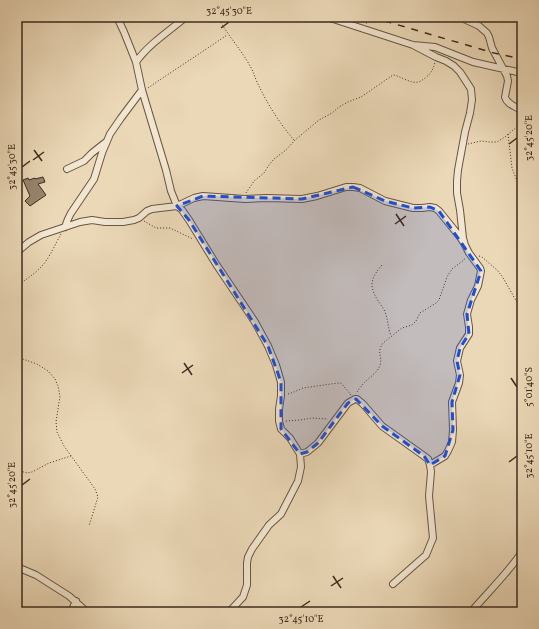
<svg xmlns="http://www.w3.org/2000/svg" width="539" height="629" font-family="Vollkorn,serif">
  <style>
    .building { fill: #97856e; stroke: #3d2b1e }
    .lines { fill: none; stroke-linecap: round; stroke-linejoin: round }
    .minor-casing { stroke: #685644; stroke-width: 8 }
    .path { stroke: #3d2b1e; stroke-width: 1; stroke-dasharray: 1 2; stroke-linecap: butt }
    .minor { stroke: #f2e6d0; stroke-width: 6 }
    .rail { stroke: #3d2b1e; stroke-width: 1.5; stroke-dasharray: 7 7; stroke-linecap: butt }
    .marked { fill: #1d4ed8; fill-opacity: 0.2; stroke: #1d4ed8; stroke-width: 3; stroke-dasharray: 8 5; stroke-linejoin: round }
    .ticks { fill: none; stroke: #3d2b1e; stroke-width: 1.5 }
    .neatline { fill: none; stroke: #3d2b1e; stroke-width: 1.5 }
    .ticks-label { font-size: 10px; text-anchor: middle; fill: #3d2b1e }
  </style>
  <rect width="100%" height="100%" fill="#ebd8b7"/>
  <filter id="stains"><feTurbulence type="fractalNoise" baseFrequency=".005" numOctaves="4"/><feColorMatrix values="0 0 0 0 .2 0 0 0 0 .09 0 0 0 0 .02 0 0 0 .5 -.17"/></filter>
  <radialGradient id="worn" r=".72"><stop offset=".6" stop-color="#630" stop-opacity="0"/><stop offset="1" stop-color="#630" stop-opacity=".3"/></radialGradient>
  <path class="building" d="M43 177 45 182 38 184 46 195 30 206 25 201 30 196 23 180 28 178 29 180 35 178V179Z"/>
  <g class="lines">
    <g class="minor-casing">
      <path id="minor" d="M117 17 124 32 136 62 142 90 166 170 171 191 177 206 182 210 189 220 216 264 255 322 268 346 276 365 281 382V396L279 409V421L281 429 290 438 300 454 301 467 298 481 281 514 269 525 252 549 248 557 247 563V585L243 597 229 612
        M327 17 413 45 435 47 473 62 522 73
        M462 17 464 19 479 26 487 33 489 37 492 48 507 76 508 81 505 97C507 105 516 106 522 111
        M413 45 436 57 446 61 454 66 460 72 471 89 472 100 470 113 465 132 458 170 457 181V193L460 210 463 238 465 245 469 253 480 268 481 271 478 286 471 300 467 314 469 327V334L460 348 457 361 460 375 459 383 452 402 453 430 452 442 448 451 445 456 430 465
        M136 62C149 44 169 31 186 17
        M67 169 84 161 92 153 106 142
        M65 227 68 219 71 213 94 179 102 153 110 134 121 118 142 90
        M17 252 29 242 41 235 80 222 92 220 105 222H123L134 220 139 218 147 211 152 209 177 206 194 198 203 196 245 199 267 198 302 199 317 196 346 187H353L360 188 385 201 413 208H422L430 207 435 208 439 211 460 237 465 245
        M300 454 307 452 318 443 348 403 355 399H357L363 404 382 426 424 456 428 459 430 465 431 472 429 496 433 538 426 555 393 584
        M17 567 36 575 69 596 87 612
        M71 612 76 601
        M471 612C488 592 507 574 522 552"/>
    </g>
    <path class="path" d="M218 17C227 35 241 49 250 66 254 72 255 79 259 86 268 105 280 124 294 140
      M349 17 363 21 368 24
      M148 88C174 70 201 53 227 35
      M508 134 512 168 517 181 520 196V213L518 228 522 245
      M468 144 481 141 490 142H497L505 137 518 126 520 123 521 117
      M246 193 254 181 264 173 269 165 274 159 286 150 295 140 319 120 332 113 339 107 348 102 361 97 393 75C401 76 410 84 419 82 428 77 433 72 435 62
      M144 221 156 228H170L193 239
      M479 256 482 257 497 270 502 276 522 311
      M382 265C372 277 368 284 377 299 379 303 383 307 385 312 388 320 388 328 391 336
      M17 287C24 280 32 276 39 269 49 260 54 246 61 234
      M17 357 37 364 48 371 55 379 58 386 60 396 56 422 57 432 64 446 95 489 98 497 89 526
      M357 392C359 389 362 385 365 382 370 377 378 372 380 365 383 357 376 353 383 343L402 328 412 325 416 321 420 313 436 303 439 300 447 277 452 269 464 260 465 257
      M288 394 294 392 303 388 338 383H341L351 395
      M286 421 300 420 312 418 328 419
      M17 470 27 473 32 472 49 463 71 456"/>
    <use href="#minor" class="minor"/>
    <path class="rail" d="M371 17 494 53 522 59"/>
  </g>
  <path class="marked" d="M353 187 385 201 413 208 430 207 439 211 481 271 467 314 469 334 460 348 457 361 460 375 452 402 453 430 445 456 430 465 424 456 382 426 356 399 348 403 318 443 307 452 300 454 281 429V382L268 346 189 220 177 206 203 196 302 199Z"/>
  <path class="ticks" d="M221 28 229 22M509 144 517 138M34 150 42 161M33 160 44 152M22 167 30 161M396 214 404 226M395 224 406 216M184 363 192 375M182 373 193 365M511 378 517 387M509 462 517 456M22 485 30 479M333 576 341 588M331 586 343 578M301 607 310 601"/>
  <rect width="539" height="629" fill="none" stroke="#ebd8b7" stroke-width="44"/>
  <rect x="22" y="22" width="495" height="585" class="neatline"/>
  <g class="ticks-label">
    <text x="229" y="14">32°45'30"E</text>
    <text transform="translate(528 138) rotate(-90)" y="4">32°45'20"E</text>
    <text transform="translate(11 167) rotate(-90)" y="4">32°45'30"E</text>
    <text transform="translate(528 387) rotate(-90)" y="4">5°01'40"S</text>
    <text transform="translate(528 456) rotate(-90)" y="4">32°45'10"E</text>
    <text transform="translate(11 485) rotate(-90)" y="4">32°45'20"E</text>
    <text x="301" y="622">32°45'10"E</text>
  </g>
  <rect width="100%" height="100%" filter="url(#stains)"/>
  <rect width="100%" height="100%" fill="url(#worn)"/>
</svg>
